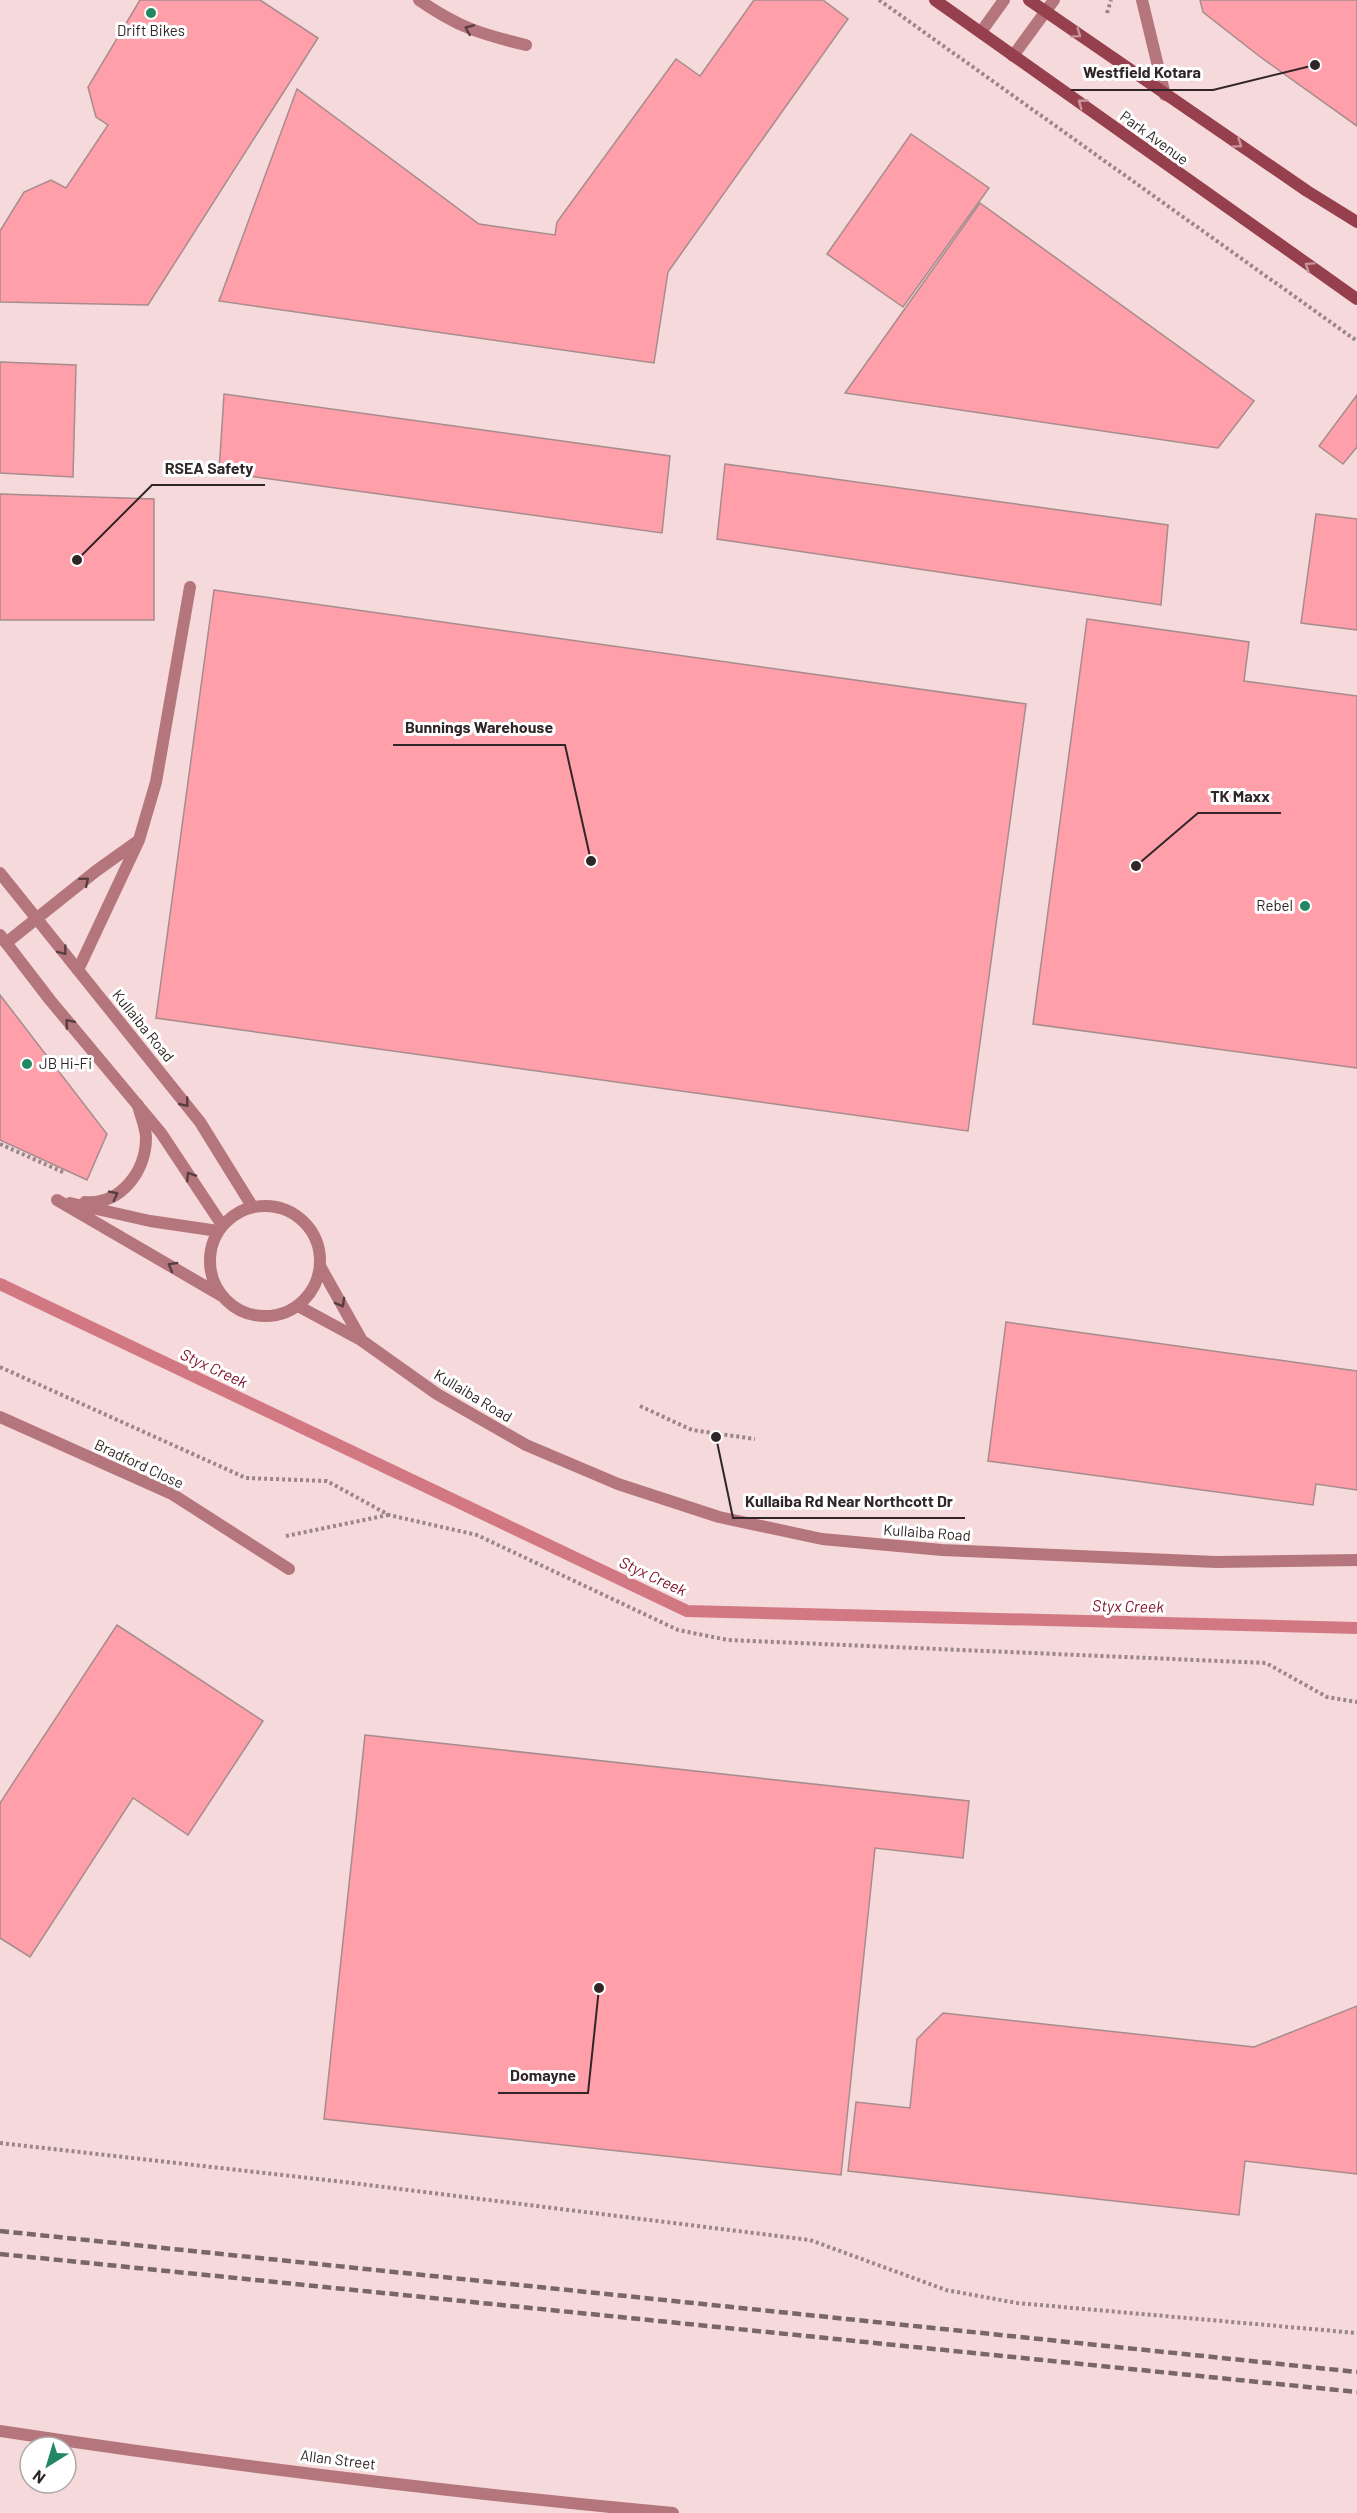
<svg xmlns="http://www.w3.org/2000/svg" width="1357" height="2513" font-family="Barlow,sans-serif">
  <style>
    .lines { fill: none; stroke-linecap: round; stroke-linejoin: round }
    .stream { stroke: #d27882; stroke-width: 12 }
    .building { fill: #fe9fa9; stroke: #a68c8d; stroke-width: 1.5 }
    .path { stroke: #9b8687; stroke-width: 4; stroke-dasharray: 3 3; stroke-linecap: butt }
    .lane { stroke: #b4767c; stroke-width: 12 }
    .street { stroke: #b4767c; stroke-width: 12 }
    .secondary { stroke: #97404d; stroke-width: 12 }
    .rail { stroke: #786668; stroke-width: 4.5; stroke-dasharray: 9 4.5; stroke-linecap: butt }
    .oneway { stroke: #583e40 }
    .oneway2 { stroke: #c6969d }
    .poi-dot { fill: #228762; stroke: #fff; stroke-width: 2 }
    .labels { text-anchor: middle; stroke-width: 6; stroke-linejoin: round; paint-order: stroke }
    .poi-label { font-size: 15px; fill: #312627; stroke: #fff }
    .street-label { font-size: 15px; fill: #312627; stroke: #fff }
    .water-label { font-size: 16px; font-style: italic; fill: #81142f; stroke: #fff }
    .leader { fill: none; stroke: #312627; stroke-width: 2 }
    .callout-dot { fill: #312627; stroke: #fff; stroke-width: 2 }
    .callout-label { font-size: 16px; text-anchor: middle; font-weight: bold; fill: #312627; stroke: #fff; stroke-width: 6; stroke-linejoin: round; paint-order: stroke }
  </style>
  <rect width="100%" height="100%" fill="#f6d9db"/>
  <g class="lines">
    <path class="stream" d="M0 1284 687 1611 1357 1628"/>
  </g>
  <path class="building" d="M140 0H260L318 38 148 305 0 302V231L24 192 51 180 66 188 108 125 96 117 88 87Z
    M754 0H823L848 19 668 272 654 363 219 301 297 89 479 224 555 235 557 222 676 59 700 76Z
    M1200 0H1357V126L1259 56 1203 12Z
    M911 134 989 188 903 307 827 254Z
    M980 203 1254 401 1218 448 845 393Z
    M0 362 76 365 73 477 0 473Z
    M224 394 670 456 662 533 219 472Z
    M1357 395V447L1343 464 1319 446Z
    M725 464 1168 525 1161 605 717 539Z
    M0 494 154 499V620H0Z
    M1316 514 1357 519V630L1301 623Z
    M214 590 1026 704 968 1131 156 1018Z
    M1087 619 1249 642 1244 681 1357 696V1068L1033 1024Z
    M0 995 107 1134 87 1180 0 1140Z
    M1006 1322 1357 1371V1490L1316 1484 1313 1505 988 1461Z
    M117 1625 263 1721 188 1835 133 1798 30 1957 0 1938V1803Z
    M365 1735 969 1801 963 1858 875 1848 841 2175 324 2119Z
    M1357 2006V2174L1245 2161 1239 2215 848 2171 856 2102 910 2108 917 2039 943 2013 1254 2047Z"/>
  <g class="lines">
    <path class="path" d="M879 0 1357 341
      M1107 13 1111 0
      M0 1144 65 1173
      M0 1367 246 1478 327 1481 389 1515 477 1535 678 1630 728 1640 1266 1663 1327 1697 1357 1702
      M640 1406 692 1430 755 1439
      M286 1536 388 1515
      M0 2143 344 2182 810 2240 946 2290 1017 2303 1357 2333"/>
    <path class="lane" d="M419 0C458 27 480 34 526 45
      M1142 0 1165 95
      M981 32 1004 0
      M1013 56 1054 0
      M6 943 96 871 138 841
      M78 970 139 840 156 782 190 587
      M57 1200 222 1296
      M85 1202C121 1205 146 1171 146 1138 146 1127 140 1115 138 1105
      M70 1203 150 1221 218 1231"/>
    <path class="street" d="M0 873 200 1122 252 1206
      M0 935 50 1000 161 1133 222 1225
      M210 1261a55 55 0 1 1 110 0a55 55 0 1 1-110 0Z
      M320 1266 361 1339
      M298 1306 361 1340 437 1394 526 1445 618 1484 719 1517 822 1539 942 1550 1216 1562 1357 1560
      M0 1417 172 1494 289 1569
      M0 2431C223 2465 448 2492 673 2513"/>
    <path class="secondary" d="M935 0 1357 299
      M1029 0 1307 191 1357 222"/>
    <path class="rail" d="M0 2231 1357 2372
      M0 2254 1357 2392"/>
  </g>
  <defs><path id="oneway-chevron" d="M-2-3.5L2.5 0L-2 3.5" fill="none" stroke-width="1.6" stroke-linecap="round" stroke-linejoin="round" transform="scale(1.5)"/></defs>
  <g class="oneway">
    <use href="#oneway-chevron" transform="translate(469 29) rotate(-157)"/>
    <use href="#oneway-chevron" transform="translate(85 881) rotate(-40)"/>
    <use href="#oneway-chevron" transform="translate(63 951) rotate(52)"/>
    <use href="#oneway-chevron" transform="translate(69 1023) rotate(-130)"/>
    <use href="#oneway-chevron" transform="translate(185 1103) rotate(51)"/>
    <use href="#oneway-chevron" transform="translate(190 1176) rotate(-123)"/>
    <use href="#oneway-chevron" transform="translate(114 1195) rotate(-27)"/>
    <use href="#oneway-chevron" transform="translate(172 1266) rotate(-150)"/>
    <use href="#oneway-chevron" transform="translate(341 1303) rotate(61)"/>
  </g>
  <g class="oneway2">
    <use href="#oneway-chevron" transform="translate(1077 34) rotate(35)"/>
    <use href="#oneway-chevron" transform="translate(1082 103) rotate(-144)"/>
    <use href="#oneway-chevron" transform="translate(1238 144) rotate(34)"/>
    <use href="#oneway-chevron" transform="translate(1309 266) rotate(-145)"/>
  </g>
  <g class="poi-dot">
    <circle cx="151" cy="13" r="6"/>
    <circle cx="1305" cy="906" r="6"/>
    <circle cx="27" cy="1064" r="6"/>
  </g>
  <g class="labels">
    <g class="poi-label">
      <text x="151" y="36">Drift Bikes</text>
      <text x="1293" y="911" text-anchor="end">Rebel</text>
      <text x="39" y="1069" text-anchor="start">JB Hi-Fi</text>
    </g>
    <g class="street-label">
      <text transform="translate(1154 138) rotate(36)" y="5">Park Avenue</text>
      <text transform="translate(143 1026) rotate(51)" y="5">Kullaiba Road</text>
      <text transform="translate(473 1396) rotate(31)" y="5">Kullaiba Road</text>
      <text transform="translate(139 1464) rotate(25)" y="5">Bradford Close</text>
      <text transform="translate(927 1533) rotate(4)" y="5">Kullaiba Road</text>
      <text transform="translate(338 2460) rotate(7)" y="5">Allan Street</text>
    </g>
    <g class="water-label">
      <text transform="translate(214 1368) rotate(25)" y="6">Styx Creek</text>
      <text transform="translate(653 1576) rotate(25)" y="6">Styx Creek</text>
      <text transform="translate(1128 1606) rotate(1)" y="6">Styx Creek</text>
    </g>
  </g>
  <path class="leader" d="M1315 65L1213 90H1071M77 560L152 485H265M591 861L565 745H393M1136 866L1198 813H1281M716 1437L733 1518H965M599 1988L588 2093H498"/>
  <g class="callout-dot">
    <circle cx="1315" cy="65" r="6"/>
    <circle cx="77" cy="560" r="6"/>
    <circle cx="591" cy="861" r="6"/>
    <circle cx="1136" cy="866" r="6"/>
    <circle cx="716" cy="1437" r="6"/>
    <circle cx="599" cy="1988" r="6"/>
  </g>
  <g class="callout-label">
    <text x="1142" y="78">Westfield Kotara</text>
    <text x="209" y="474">RSEA Safety</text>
    <text x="479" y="733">Bunnings Warehouse</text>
    <text x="1240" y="802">TK Maxx</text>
    <text x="849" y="1507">Kullaiba Rd Near Northcott Dr</text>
    <text x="543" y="2081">Domayne</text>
  </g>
  <g transform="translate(48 2465) rotate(217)"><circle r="28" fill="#ffffff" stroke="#ada8a9" stroke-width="1.5"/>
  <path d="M0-4.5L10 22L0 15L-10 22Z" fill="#228762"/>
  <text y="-9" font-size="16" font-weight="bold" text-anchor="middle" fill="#312627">N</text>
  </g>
</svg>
